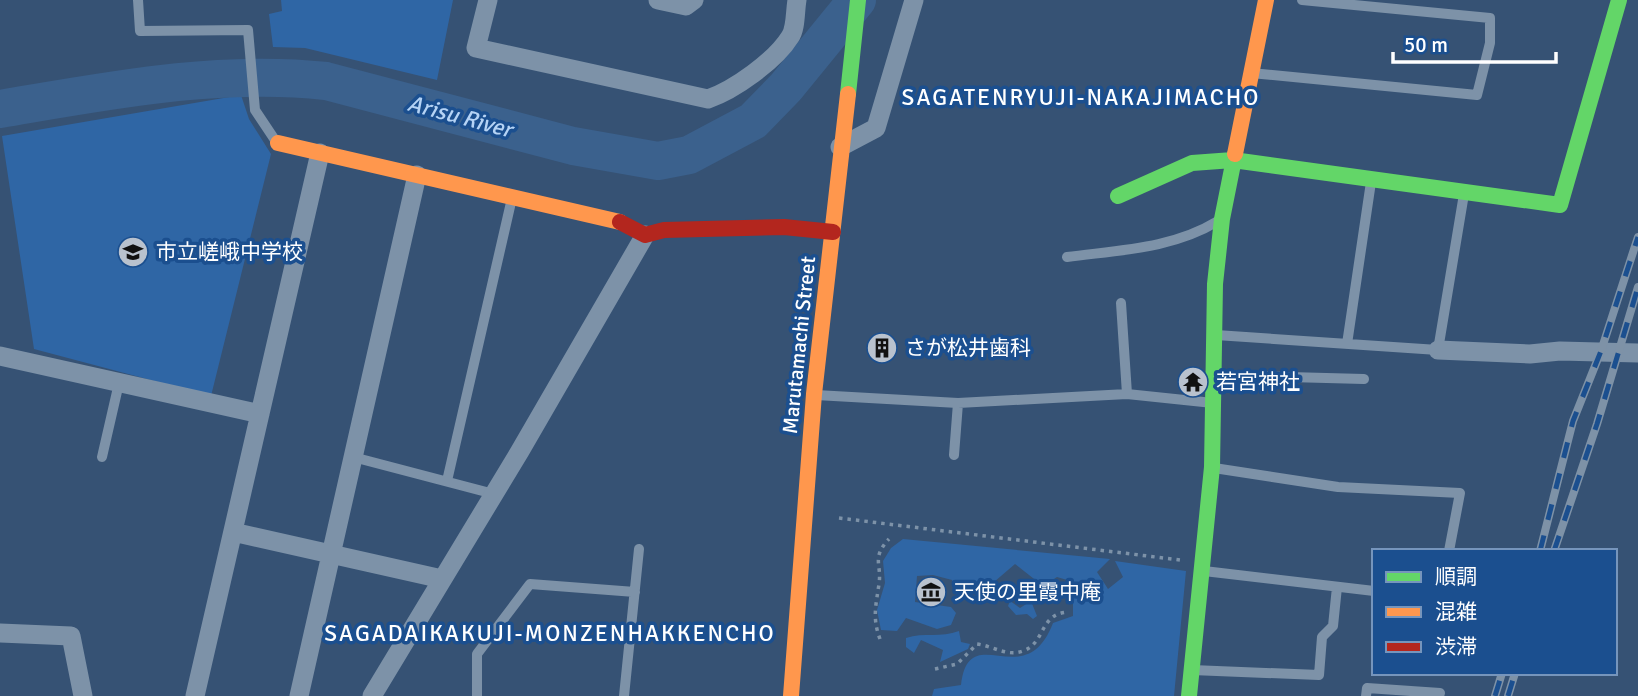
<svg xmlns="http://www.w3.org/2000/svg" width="1638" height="696" font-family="Signika,'Noto Sans JP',sans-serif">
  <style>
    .green { fill: #2f66a5 }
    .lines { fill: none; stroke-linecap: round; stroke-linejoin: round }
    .river { stroke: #3b618d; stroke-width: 38 }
    .path { stroke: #7d92a8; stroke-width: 3.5; stroke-dasharray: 3.5 5; stroke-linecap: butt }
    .lane { stroke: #7d92a8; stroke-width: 10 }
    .street { stroke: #7d92a8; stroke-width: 19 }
    .fast { stroke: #63d668; stroke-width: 16 }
    .slow { stroke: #ff974d; stroke-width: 16 }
    .jam { stroke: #b3261e; stroke-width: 16 }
    .rail-casing { stroke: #7e92a7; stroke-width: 8 }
    .rail { stroke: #1b4f8f; stroke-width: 5; stroke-dasharray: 16; stroke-linecap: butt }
    .labels { text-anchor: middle; stroke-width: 7; stroke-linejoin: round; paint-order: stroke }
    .poi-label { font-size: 21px; fill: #fff; stroke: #1b4f8f; text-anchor: start }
    .street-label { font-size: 21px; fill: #fff; stroke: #1b4f8f }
    .neighbourhood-label { font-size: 23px; letter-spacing: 2px; fill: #fff; stroke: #1b4f8f }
    .water-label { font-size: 23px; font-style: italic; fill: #b5d3f5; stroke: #1b4f8f }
  </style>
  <rect width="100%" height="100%" fill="#365274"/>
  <path class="green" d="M281 0H453L437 80 305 48 273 47 269 14 282 11Z
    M241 95 249 119 271 154 211 396 34 349 2 136Z
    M903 539 1110 559 1097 572 1108 589 1123 577 1115 561 1186 571 1174 696H932L934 689 961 685C969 617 1025 696 1053 623L1073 616V595L1067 580 1057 577 1043 586 1015 564 994 582 958 595 952 580 933 575 917 576 915 602 951 607 956 613 951 625 937 629 906 618 897 631 881 630 877 610 885 583 883 561 891 548Z
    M1010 601 1020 608 1031 601 1037 616 1033 619 1027 614 1016 615 1008 606Z
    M959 631 961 642 970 644 968 649 940 662 943 650 921 640 914 653 906 647V638C924 632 941 638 959 631Z"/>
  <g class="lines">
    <path class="river" d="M0 109C107 91 218 69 326 81L573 146 658 161 689 155 753 121 786 87 857 0"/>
    <path class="path" d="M839 518 1180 560
      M880 639C872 618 876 605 879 584 882 564 871 558 889 539
      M935 669 957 664 977 644C993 646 1007 657 1023 651 1046 643 1039 613 1069 612"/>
    <path class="lane" d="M138 0 140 31 248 30 255 110 277 143
      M1251 73 1477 95 1490 43V18L1302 0
      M1067 257C1119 250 1172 249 1218 221
      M1121 303 1127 394
      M1216 335 1438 350 1464 194
      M1347 344 1371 182
      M1216 375 1364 379
      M816 395 958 403
      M954 455 958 403 1127 394 1213 403
      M102 457 119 383
      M353 457 494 494
      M1214 468 1338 487 1460 493 1449 551
      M447 481 512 198
      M1204 571 1374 591
      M1192 670 1319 675 1322 637 1333 626 1337 587
      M477 696V654L530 584 635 592
      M624 696 639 549
      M1366 696 1367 688 1440 693 1439 696"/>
    <path class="street" d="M488 0 476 48 708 99C734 90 775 61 790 37 796 29 795 11 797 0
      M658 0 686 6 694 0
      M840 147 876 128 914 0
      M1438 350 1530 354 1560 351 1638 353
      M0 356 260 414
      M233 532 442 579
      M0 633 71 636 83 696
      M195 696 320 153
      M299 696 417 175
      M372 696 520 451 645 235"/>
    <path class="fast" d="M848 94 858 0
      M1118 196 1192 163 1233 160 1560 205 1619 0
      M1189 696 1212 467 1215 284 1222 219 1235 154"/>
    <path class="slow" d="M278 143 620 222
      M1235 154 1266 0
      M791 696 814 394 848 94"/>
    <path class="jam" d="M620 222 645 235 664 230 784 227 833 232"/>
    <g class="rail-casing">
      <path id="rail" d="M1540 551 1573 421 1601 351 1638 237
        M1554 551 1597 424 1638 287
        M1495 696 1502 673
        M1508 696 1515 673"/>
    </g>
    <use href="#rail" class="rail"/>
  </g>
  <defs>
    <g id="school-disc" transform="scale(1.575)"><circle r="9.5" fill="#b9c2ce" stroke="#1b4f8f"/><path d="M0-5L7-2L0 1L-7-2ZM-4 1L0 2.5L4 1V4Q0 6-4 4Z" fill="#111"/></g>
    <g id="building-disc" transform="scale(1.575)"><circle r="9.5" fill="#b9c2ce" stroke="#1b4f8f"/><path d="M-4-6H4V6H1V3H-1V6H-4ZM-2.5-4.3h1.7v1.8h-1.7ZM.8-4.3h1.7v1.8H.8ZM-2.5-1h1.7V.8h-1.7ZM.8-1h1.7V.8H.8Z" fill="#111"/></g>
    <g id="temple-disc" transform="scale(1.575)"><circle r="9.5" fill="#b9c2ce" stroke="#1b4f8f"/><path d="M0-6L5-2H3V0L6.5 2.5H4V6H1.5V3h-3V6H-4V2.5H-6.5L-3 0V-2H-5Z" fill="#111"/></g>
    <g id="museum-disc" transform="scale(1.575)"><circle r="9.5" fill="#b9c2ce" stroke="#1b4f8f"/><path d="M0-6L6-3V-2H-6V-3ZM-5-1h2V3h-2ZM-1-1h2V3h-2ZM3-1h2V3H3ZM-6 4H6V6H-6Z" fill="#111"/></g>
  </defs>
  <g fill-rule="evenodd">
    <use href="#school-disc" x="133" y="252"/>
    <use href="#building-disc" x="882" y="348"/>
    <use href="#temple-disc" x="1193" y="382"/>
    <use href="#museum-disc" x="931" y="592"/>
  </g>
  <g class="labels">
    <g class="poi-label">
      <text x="156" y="259">市立嵯峨中学校</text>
      <text x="905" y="355">さが松井歯科</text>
      <text x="1216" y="389">若宮神社</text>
      <text x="954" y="599">天使の里霞中庵</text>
    </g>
    <g class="street-label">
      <text transform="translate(799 345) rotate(-84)" y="7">Marutamachi Street</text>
    </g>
    <g class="neighbourhood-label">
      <text x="1081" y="105">SAGATENRYUJI-NAKAJIMACHO</text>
      <text x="550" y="641">SAGADAIKAKUJI-MONZENHAKKENCHO</text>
    </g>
    <g class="water-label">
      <text transform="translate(460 116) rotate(15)" y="8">Arisu River</text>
    </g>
  </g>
  <rect x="1372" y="549" width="245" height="126" fill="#1b4f8f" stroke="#7695bc" stroke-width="2"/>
  <rect x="1386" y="572" width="35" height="10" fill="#63d668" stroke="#7695bc" stroke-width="2"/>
  <text x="1435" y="584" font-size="21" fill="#ffffff">順調</text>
  <rect x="1386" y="607" width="35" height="10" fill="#ff974d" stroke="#7695bc" stroke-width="2"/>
  <text x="1435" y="619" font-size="21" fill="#ffffff">混雑</text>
  <rect x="1386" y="642" width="35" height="10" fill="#b3261e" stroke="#7695bc" stroke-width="2"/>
  <text x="1435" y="654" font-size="21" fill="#ffffff">渋滞</text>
  <path d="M1393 52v10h163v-10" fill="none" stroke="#ffffff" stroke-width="3.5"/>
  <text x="1404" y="52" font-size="21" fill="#ffffff" stroke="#1b4f8f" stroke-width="5" paint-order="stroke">50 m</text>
</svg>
